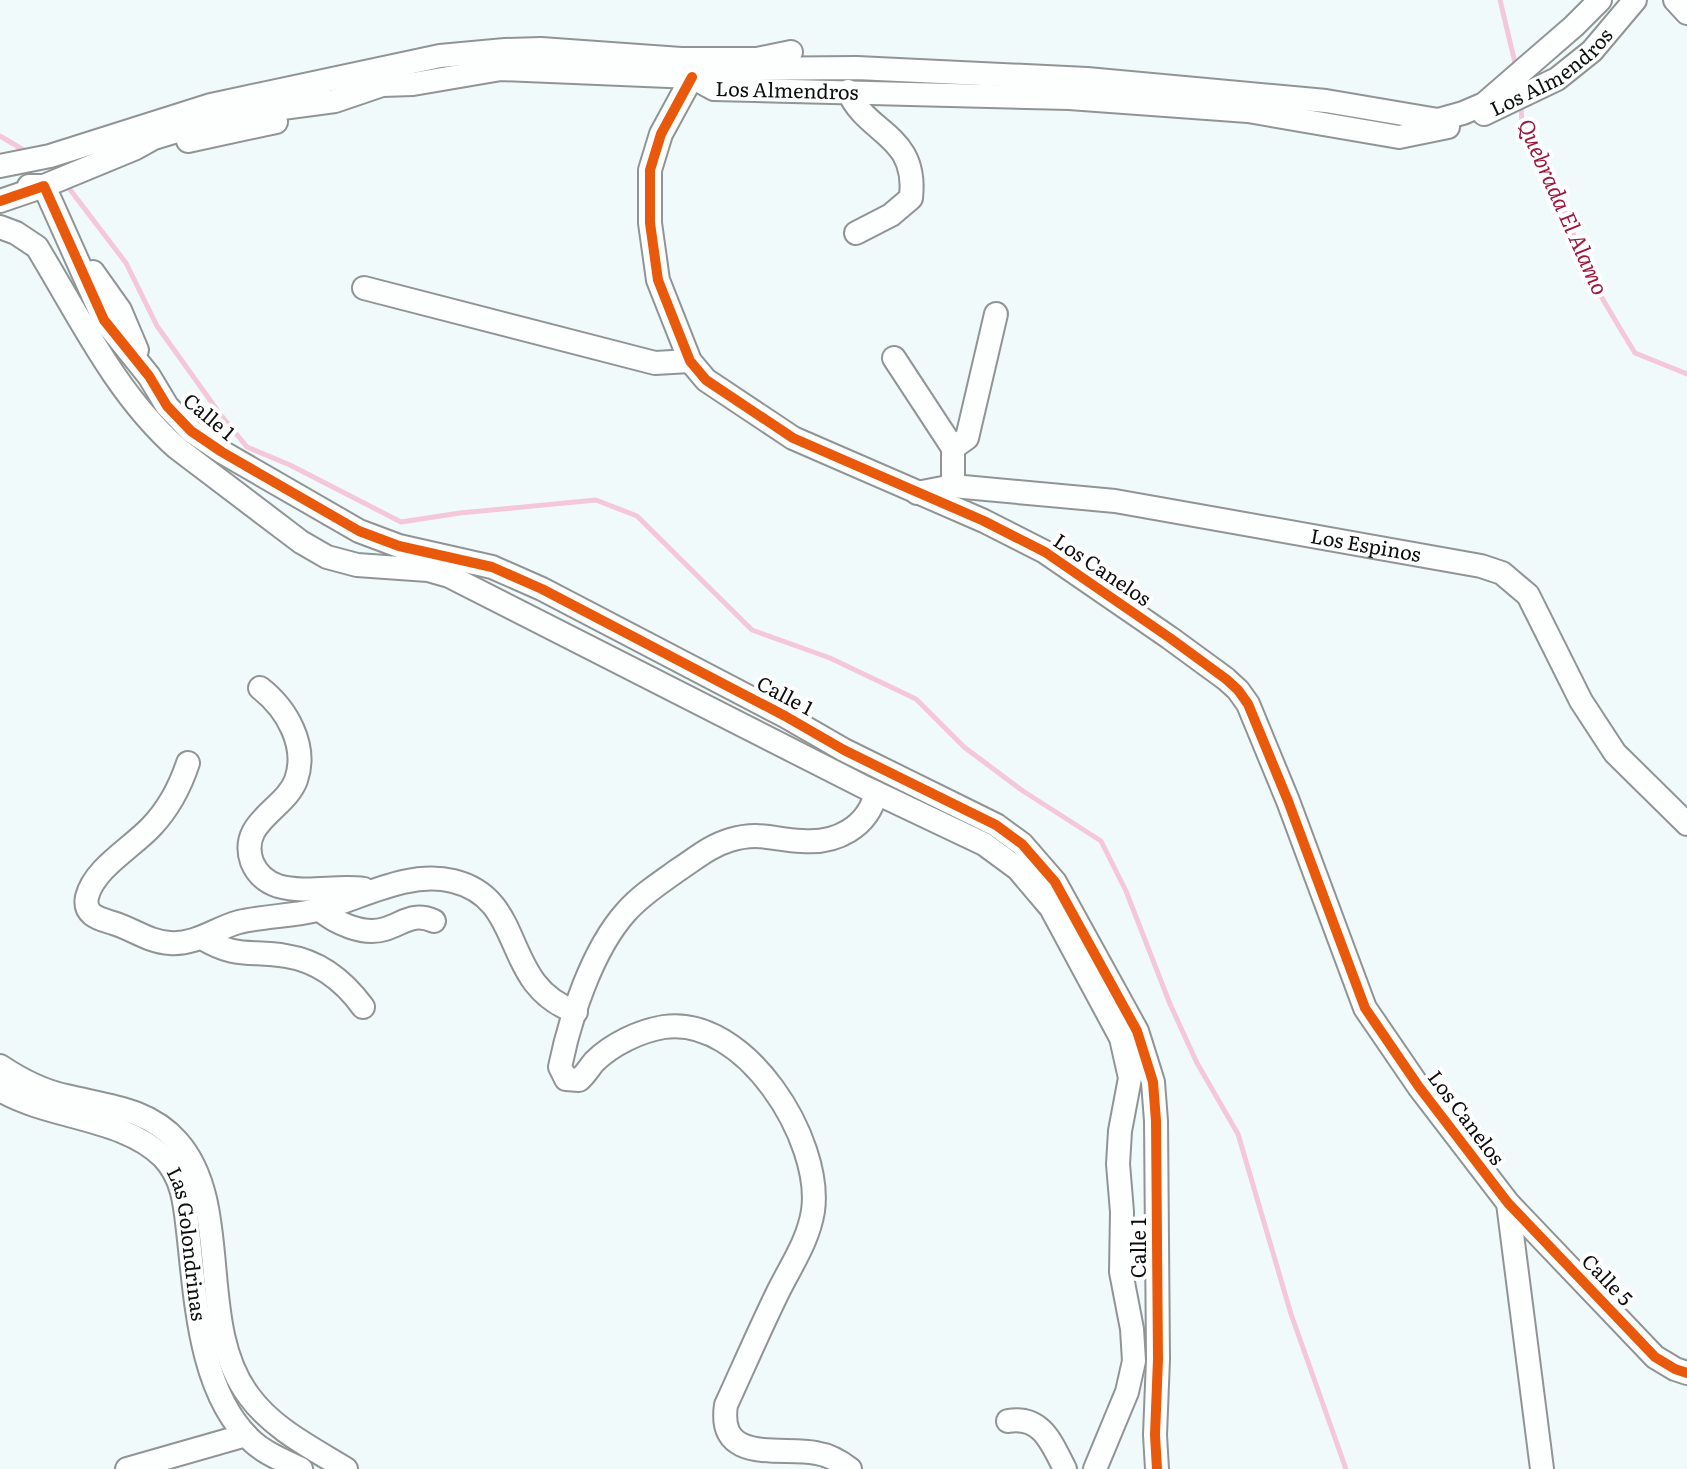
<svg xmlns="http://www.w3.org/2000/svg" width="1687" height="1469" font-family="Literata,serif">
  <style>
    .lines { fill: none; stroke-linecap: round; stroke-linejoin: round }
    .stream { stroke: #f4c8d8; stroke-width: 5 }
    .minor-casing { stroke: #909494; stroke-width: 26 }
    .minor { stroke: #fdfefe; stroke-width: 22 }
    .cycleway-casing { stroke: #fff; stroke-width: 15 }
    .cycleway { stroke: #e8590c; stroke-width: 10 }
    .labels { text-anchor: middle; stroke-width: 8; stroke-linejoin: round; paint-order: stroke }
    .street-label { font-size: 20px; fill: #0d0d0d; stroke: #fff }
    .water-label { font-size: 22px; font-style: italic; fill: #9d183d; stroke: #fff }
  </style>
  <rect width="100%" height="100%" fill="#f1fafb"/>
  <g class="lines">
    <path class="stream" d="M1500 0 1516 67
      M1521 105 1522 125 1557 193 1592 281 1621 330 1635 353 1687 374
      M0 136 27 152
      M65 183 126 263 157 326 220 414 247 447 290 465 401 522 460 513 596 500 637 516 752 630 830 658 916 699 964 747 1023 791 1101 841 1126 891 1170 1004 1197 1063 1238 1134 1291 1314 1346 1469"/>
    <g class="minor-casing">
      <g id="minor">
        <path d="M1675 0 1687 13"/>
        <path d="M692 77 661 134 650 170V223L658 280 690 361 706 380 793 438 984 521 1045 552 1170 638 1226 679 1238 690 1248 704 1288 801 1365 1008 1419 1087 1508 1203 1655 1357 1675 1369 1687 1373"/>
        <path id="s1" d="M692 77 714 89 1069 98 1248 111 1399 137 1448 127"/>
        <path d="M848 91C867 135 918 134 911 198L891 215 856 233"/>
        <path id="s2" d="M1484 114 1557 79 1592 51 1635 0"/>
        <path d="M188 141 276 122"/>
        <path d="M0 166 50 156 211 105 440 56 505 50 541 49 681 59H757L791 52"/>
        <path d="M29 186H44L136 148 154 138 230 115 335 101 382 85 413 84 501 69 692 77 716 69 857 68 1087 79 1326 101 1438 120 1463 113 1484 104 1574 26 1600 0"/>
        <path d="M0 201 44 186 104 320 149 376 167 406 191 431 222 452 359 531 399 546 492 567 542 589 785 716 844 750 996 825 1022 844 1055 882 1137 1031 1153 1082 1156 1121 1158 1359 1155 1435 1157 1469"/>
        <path d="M0 227 16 233 37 247C79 316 116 394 177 448L301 542 327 557 357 565 428 570 449 576 866 788 984 844 1018 869 1051 908 1121 1038 1130 1078 1120 1131 1118 1164 1122 1212 1121 1272 1132 1329 1134 1361 1127 1392 1095 1469"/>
        <path d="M93 272 120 310 137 350"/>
        <path d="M364 288 655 363 690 361"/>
        <path d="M894 358 953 448V486"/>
        <path d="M953 448 967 438 996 314"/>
        <path id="s3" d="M917 493 953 486 1115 501 1481 566 1502 573 1528 595 1581 701 1615 753 1687 824"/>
        <path d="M260 688C287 709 308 746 296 780 285 810 238 822 252 862 257 874 266 882 278 886 307 894 336 885 364 889"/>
        <path d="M188 763C180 787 169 808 152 826 133 847 94 868 87 897 83 916 101 919 113 923 133 929 149 942 170 943 196 945 216 928 239 922 265 916 292 916 317 910 360 899 407 870 453 881 528 899 499 985 576 1012"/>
        <path d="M319 909C335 923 364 936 385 929 404 923 413 912 434 921"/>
        <path d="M202 938C237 959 251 950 286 956 319 961 344 981 363 1007"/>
        <path d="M0 1066C21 1080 42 1091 66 1096 107 1106 148 1108 177 1141 234 1204 195 1325 249 1396 273 1429 312 1448 346 1469"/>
        <path id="s4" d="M0 1090C49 1119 123 1117 163 1157 183 1178 185 1204 188 1231 196 1299 199 1394 253 1442 267 1455 285 1461 301 1469"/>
        <path d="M1508 1203 1542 1469"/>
        <path d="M1008 1421C1042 1415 1052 1444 1065 1469"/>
        <path d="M127 1469 246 1435"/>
        <path d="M850 1469C840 1461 829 1455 816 1453 782 1446 717 1465 726 1405 743 1368 759 1331 777 1294 790 1267 808 1242 813 1211 823 1140 745 1015 664 1027 640 1031 612 1044 594 1062 589 1068 585 1075 579 1080L566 1079 560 1067C570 1018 592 950 626 912 641 895 660 883 678 870 695 859 710 846 730 840 760 831 774 840 802 841 836 844 868 827 876 793"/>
      </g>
    </g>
    <use href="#minor" class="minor"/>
    <g class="cycleway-casing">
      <path id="cycleway" d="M692 77 661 134 650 170V223L658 280 690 361 706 380 793 438 984 521 1045 552 1170 638 1226 679 1238 690 1248 704 1288 801 1365 1008 1419 1087 1508 1203 1655 1357 1675 1369 1687 1373
        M0 201 44 186 104 320 149 376 167 406 191 431 222 452 359 531 399 546 492 567 542 589 785 716 844 750 996 825 1022 844 1055 882 1137 1031 1153 1082 1156 1121 1158 1359 1155 1435 1157 1469"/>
    </g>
    <use href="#cycleway" class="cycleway"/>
  </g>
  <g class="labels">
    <g class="street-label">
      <text dy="7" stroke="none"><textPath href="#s2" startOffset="80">Los Almendros</textPath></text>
      <text dy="7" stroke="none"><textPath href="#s1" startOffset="98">Los Almendros</textPath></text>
      <text transform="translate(209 417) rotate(40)" y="7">Calle 1</text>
      <text dy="7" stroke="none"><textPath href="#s3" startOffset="454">Los Espinos</textPath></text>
      <text transform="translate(1102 570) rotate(34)" y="7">Los Canelos</text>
      <text transform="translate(785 696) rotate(28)" y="7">Calle 1</text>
      <text transform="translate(1466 1118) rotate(53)" y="7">Los Canelos</text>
      <text dy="7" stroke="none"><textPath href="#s4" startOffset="270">Las Golondrinas</textPath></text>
      <text transform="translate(1139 1248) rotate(-90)" y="7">Calle 1</text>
      <text transform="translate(1607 1280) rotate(46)" y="7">Calle 5</text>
    </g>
    <g class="water-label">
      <text transform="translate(1563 207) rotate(66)" y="8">Quebrada El Alamo</text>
    </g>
  </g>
</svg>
